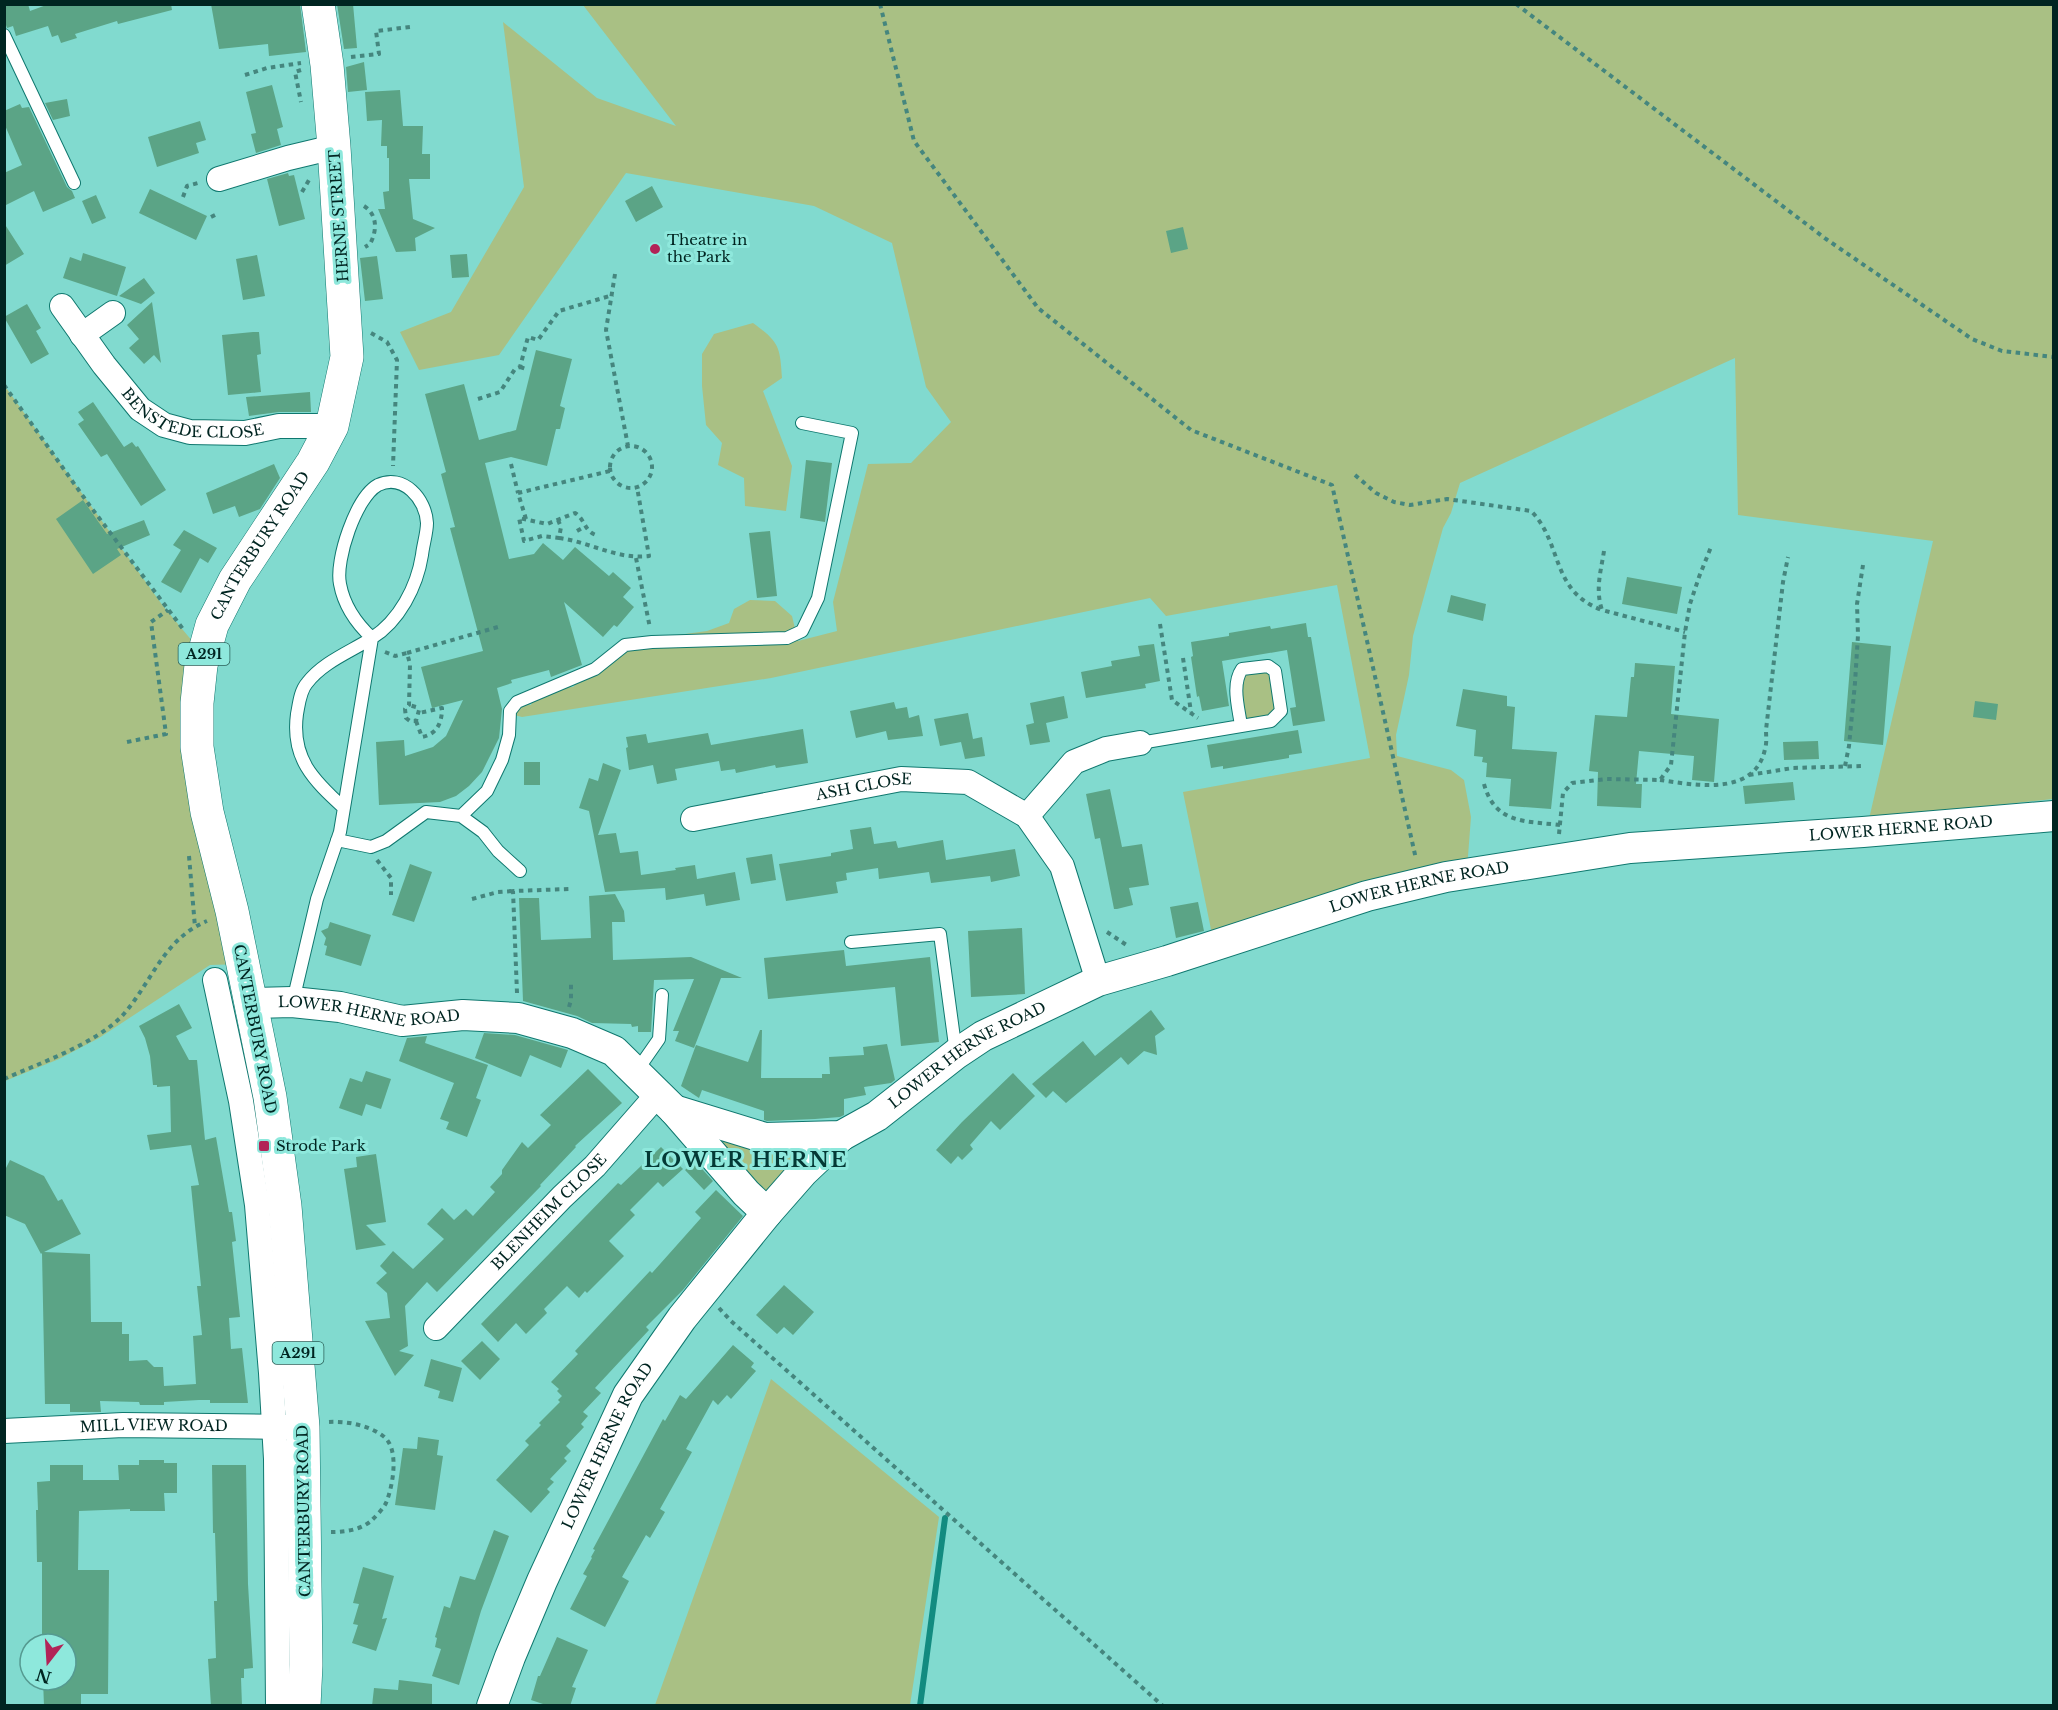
<svg xmlns="http://www.w3.org/2000/svg" width="2058" height="1710" font-family="'Libre Baskerville',serif">
  <style>
    .green { fill: #a9c084 }
    .lines { fill: none; stroke-linecap: round; stroke-linejoin: round }
    .stream { stroke: #128b80; stroke-width: 6 }
    .building { fill: #5ba486 }
    .service-casing { stroke: #0f786f; stroke-width: 14 }
    .minor-casing { stroke: #0f786f; stroke-width: 26 }
    .tertiary-casing { stroke: #0f786f; stroke-width: 32 }
    .primary-casing { stroke: #0f786f; stroke-width: 34 }
    .path { stroke: #45867e; stroke-width: 4; stroke-dasharray: 4.5 4.5; stroke-linecap: butt }
    .service { stroke: #fff; stroke-width: 12 }
    .minor { stroke: #fff; stroke-width: 24 }
    .tertiary { stroke: #fff; stroke-width: 30 }
    .primary { stroke: #fff; stroke-width: 33 }
    .poi-dot { fill: #b22357; stroke: #8ee8dc; stroke-width: 2 }
    .labels { text-anchor: middle; stroke-width: 6; stroke-linejoin: round; paint-order: stroke }
    .shield { fill: #8ee8dc; stroke: #2b6059; stroke-width: 1.5 }
    .shield-label { font-size: 14px; font-weight: bold; fill: #002521 }
    .street-label { font-size: 15px; fill: #002521; stroke: #8ee8dc }
    .poi-label { font-size: 15px; fill: #002521; stroke: #8ee8dc; text-anchor: start }
    .district-label { font-size: 21px; font-weight: bold; letter-spacing: 1.5px; fill: #043935; stroke: #8ee8dc }
  </style>
  <rect width="100%" height="100%" fill="#81dacf"/>
  <path class="green" d="M583 5H2053V799L1869 819 1933 541 1738 515 1735 358 1460 483 1451 513 1443 528 1413 636 1409 675 1396 735 1397 756 1451 770 1464 780 1471 817 1467 869 1216 954 1183 792 1370 758 1337 585 1166 616 1150 598 771 678 522 717 514 715 517 702 531 705 536 689 573 687 610 649 634 637H663L707 631 729 623 734 609 750 600 775 601 792 616 798 641 837 631 833 602 868 464 911 463 951 422 926 387 892 243 814 206 626 173 499 355 419 370 400 332 451 312 524 187 503 22 597 98 676 126Z
    M753 323C779 342 780 346 782 378L763 391 792 466 786 511 745 506 744 478 718 465 722 443 706 425 702 386V354L714 334Z
    M4 385 163 606 193 642 243 964 210 965 99 1038 59 1059 5 1081Z
    M1268 666 1281 711 1241 726 1242 669Z
    M674 1110 841 1136 767 1213Z
    M771 1379 939 1517 910 1705H655Z"/>
  <g class="lines">
    <path class="stream" d="M920 1706 945 1518"/>
  </g>
  <path class="building" d="M4 4H28L30 11 49 4H171L172 10 118 24 117 21 75 34 77 38 61 43 58 35 52 37 48 26 16 36 13 26 7 28 4 19Z
    M211 4H300L306 52 269 56 268 44 219 49Z
    M337 4H353L357 48 344 49Z
    M364 62 367 90 348 92 346 67Z
    M272 85 283 127 277 129 281 145 256 153 251 134 256 133 246 92Z
    M400 90 403 126H423L422 154H430V179H409L413 219 435 228 415 238 416 251 396 252 378 209H385L383 192 389 191V158H387V146H381L382 120 367 121 365 92Z
    M67 99 70 116 53 120 45 103Z
    M20 104 22 108 29 107 67 187 72 191 75 198 43 212 34 191 4 206V173L22 165 4 123V111Z
    M200 121 206 140 196 143 199 153 157 167 148 137Z
    M288 173 289 176 294 175 305 219 279 226 267 179Z
    M652 186 663 207 636 222 625 201Z
    M150 189 207 216 196 240 139 213Z
    M96 195 106 218 92 224 82 201Z
    M4 223 24 254 4 266Z
    M1183 227 1188 249 1171 253 1166 231Z
    M83 253 126 267 117 296 63 278 70 257 81 261Z
    M467 254 469 277 452 278 450 255Z
    M257 255 265 296 243 300 236 259Z
    M377 256 383 299 365 301 360 258Z
    M144 278 155 293 141 304 119 296Z
    M152 302 161 363 154 355 144 364 129 348 139 339 127 325Z
    M27 304 41 328 36 331 49 354 31 364 4 317Z
    M253 332H259L261 354 257 355 261 392 228 395 222 335Z
    M536 350 572 359 560 406 565 408 560 429H556L547 466 511 457 485 463 509 559 534 554 543 543 563 560 575 547 609 576 613 572 631 588 623 597 634 607 617 627 614 625 603 637 564 602 582 665 551 677 549 670 511 680 512 683 497 688 502 709 499 738 482 772 469 786 456 796 440 802 379 805 376 742 404 740 405 756 433 747 446 736 463 700 432 708 421 667 483 651 450 528 455 527 441 474 446 472 425 394 464 384 479 440 516 430Z
    M310 392 311 412H279L249 416 246 397Z
    M93 402 124 447 132 442 136 447 138 446 166 490 141 506 107 454 101 457 78 424 84 420 78 412Z
    M806 460 832 463 825 522 800 518Z
    M274 464 280 478 260 509 239 517 235 506 213 514 206 493Z
    M83 500 107 534 144 520 150 535 117 549 121 555 93 574 56 519Z
    M184 530 217 548 208 563 200 558 181 593 161 582 181 550 173 545Z
    M770 531 777 596 757 598 749 533Z
    M1627 577 1682 587 1677 614 1622 604Z
    M1451 595 1486 604 1483 621 1447 612Z
    M1306 623 1308 637H1311L1325 721 1293 726 1290 708 1296 707 1287 650 1222 661 1229 706 1202 711 1199 696 1197 697 1191 657 1193 656 1191 642 1229 636V633L1270 626 1271 629Z
    M1852 642 1891 646 1883 745 1844 741Z
    M1154 644 1160 681 1145 684 1146 688 1086 698 1081 672 1112 666 1111 661 1140 656 1138 646Z
    M1635 663 1675 666 1671 714 1719 719 1714 782 1692 780 1694 756 1639 751 1636 784H1642L1641 808 1597 806 1598 772 1589 771 1595 715 1627 717 1631 677H1634Z
    M1463 689 1507 696V706L1515 707 1512 749 1557 752 1551 809 1509 806 1511 779 1486 777 1487 763 1482 762 1483 757 1474 756 1476 730 1456 726Z
    M1064 696 1068 718 1046 723 1050 742 1030 745 1026 725 1034 723 1030 703Z
    M1975 701 1998 704 1996 720 1973 717Z
    M894 702 896 709 907 707 909 718 919 715 923 736 888 740 886 731 856 738 850 711Z
    M968 713 973 739 982 737 985 756 965 759 961 742 940 746 934 719Z
    M803 729 808 763 776 768 775 765 736 773 735 769 721 771 719 761 675 769 677 780 657 784 653 765 629 770 626 748 628 747 626 737 646 734 648 743 708 733 711 745Z
    M1298 730 1302 753 1289 755V758L1223 769V766L1211 768 1207 745Z
    M1818 741 1819 759 1784 760 1783 742Z
    M524 762H540V785H524Z
    M603 763 621 770 598 835 616 833 620 853 638 851 641 875 676 870 675 868 695 865 697 879 735 872 740 900 706 906 704 894 666 900 665 888 605 892 589 811 579 808 589 778 598 781Z
    M1793 782 1795 800 1745 804 1743 786Z
    M1110 789 1122 847 1142 844 1149 885 1129 888 1133 905 1117 909H1114L1100 838 1095 839 1086 794Z
    M871 827 874 844 896 841 898 848 943 840 946 860 1015 849 1020 876 991 882 990 876 931 883 929 872 879 879 878 868 846 873 847 880 836 882 838 893 786 901 779 864 831 856V853L853 849 850 830Z
    M772 854 776 880 751 884 746 858Z
    M410 864 432 872 414 922 392 915Z
    M615 894 624 911 625 922H612L613 960 691 957 742 978H721L694 1048 675 1041 679 1031H673L694 979 654 980 651 1032H638V1026L632 1027 631 1024 592 1023 577 1016 523 1001 519 898H539L541 940 591 938 589 896Z
    M1198 902 1204 931 1176 938 1170 907Z
    M330 922 371 935 361 966 325 955 327 946 324 945 326 938 321 931 328 928Z
    M1022 928 1025 994 971 997 968 931Z
    M844 950 846 966 930 957 939 1042 901 1046 895 987 768 999 764 958Z
    M179 1004 192 1028 176 1036 189 1060H197L205 1140 216 1137 229 1212H232L236 1241 232 1242 240 1317 229 1318 231 1349 242 1348 248 1403H210V1400H199L164 1402V1405H140L139 1402 100 1401 101 1412H70V1404H45L42 1253 41 1254 25 1224 4 1215V1172L10 1160 44 1176 58 1201 62 1199 81 1234 44 1252 90 1254 91 1322H122V1334H129V1361L147 1360 154 1367H163L164 1386 196 1384 193 1336 202 1335 197 1286H201L191 1186 199 1185 191 1145 150 1150 147 1135 171 1132 170 1086 157 1087V1085H153L150 1056 145 1038 139 1026Z
    M1151 1010 1165 1029 1155 1036 1157 1055 1144 1051 1128 1065 1121 1057 1066 1103 1053 1091 1046 1098 1032 1084 1083 1041 1095 1056Z
    M760 1030H762L761 1078H822V1074H830L829 1057 864 1055 863 1047 887 1044 895 1080 891 1083 864 1087 866 1095 844 1099V1115L840 1117 815 1119 767 1121 764 1120V1111L702 1090 699 1098 681 1086 696 1045 748 1062Z
    M484 1033 515 1035 568 1050 561 1068 530 1055 521 1077 475 1058Z
    M427 1036 425 1043 488 1065 476 1098 481 1100 467 1137 446 1129 449 1122 440 1119 454 1083 399 1061 407 1038Z
    M588 1069 622 1103 575 1146 576 1147 540 1185 541 1186 437 1292 427 1282 405 1306 408 1346 399 1351 414 1355 395 1376 365 1321 390 1318 387 1293 376 1283 387 1273 380 1266 393 1251 413 1269 444 1239 427 1224 442 1208 454 1220 466 1209 473 1216 495 1192 490 1187 502 1174V1170L522 1142 528 1148 551 1125 540 1115Z
    M366 1071 391 1079 381 1109 366 1104 362 1116 339 1108 350 1078 362 1082Z
    M1013 1073 1035 1096 1000 1130 991 1121 970 1145 973 1149 962 1160 958 1156 951 1164 936 1150 962 1122Z
    M661 1147 683 1169 663 1187 658 1182 630 1210 635 1215 609 1241 624 1256 587 1293 585 1291 579 1298 567 1286 544 1309 547 1313 526 1334 516 1323 498 1342 481 1324 618 1183 621 1185Z
    M376 1154 386 1222 366 1225 386 1245 356 1250 344 1169 357 1167 356 1157Z
    M695 1161 713 1181 704 1190 685 1170Z
    M716 1190 743 1216 683 1290 646 1327 649 1330 595 1388 601 1393 583 1412 588 1416 581 1424 584 1427 566 1446 571 1451 564 1458 567 1461 550 1479 554 1482 547 1489 550 1492 531 1513 496 1480 529 1445 525 1441 541 1425 539 1423 560 1402 558 1400 562 1396 557 1391 559 1389 551 1382 578 1354 575 1351 650 1271 652 1273 701 1218 695 1212Z
    M784 1285 814 1312 793 1335 784 1327 777 1334 756 1315Z
    M482 1341 500 1359 480 1380 461 1361Z
    M733 1345 754 1363 751 1367 756 1371 731 1399 727 1395 718 1405 713 1400 686 1449 692 1452 660 1509 665 1512 650 1538 646 1535 622 1577 629 1581 605 1627 570 1609 587 1576 583 1574 592 1558 591 1557 595 1550 593 1549 663 1419 665 1421 680 1395 686 1399Z
    M431 1359 462 1368 453 1402 438 1398 440 1391 424 1386Z
    M418 1437 439 1440 437 1455 443 1456 435 1510 395 1505 403 1448 417 1449Z
    M139 1460H164V1463H177V1493H164L165 1511H130V1509L79 1511 78 1570H109L108 1694H81V1706H44L43 1680H66V1644H42V1562H37L36 1510H38L37 1482 50 1481V1465H83V1480H119L118 1465H139Z
    M212 1465H246L248 1584 253 1668 244 1669V1678H241L242 1706H211L208 1659 216 1658 214 1601H217L215 1533H213Z
    M494 1530 509 1536 481 1611 459 1685 432 1676 441 1649 435 1647 437 1638 435 1637 444 1606 450 1608 460 1576 475 1580Z
    M363 1567 394 1576 382 1619 387 1618 376 1651 352 1643 358 1625 353 1624 359 1604 353 1603Z
    M557 1637 588 1650 572 1687 576 1688 570 1706H549L531 1700 538 1676H540Z
    M399 1680 432 1684V1706H372L374 1688 398 1690Z"/>
  <g class="lines">
    <g class="service-casing">
      <path id="service" d="M4 35 74 183
        M1140 743 1271 721 1281 711 1275 671 1268 666 1242 669C1231 685 1239 709 1241 726
        M461 816 483 832 498 851 520 871
        M337 840 371 847 386 841 426 812 461 816 487 791 502 760 509 735 510 711 517 702 595 669 625 645 652 642 787 638 802 631 818 598 852 433 802 423
        M851 942 940 934 956 1053
        M293 1001 317 899 340 832 372 638C399 621 417 587 422 555 423 545 427 533 427 523 426 499 403 473 378 485 356 497 335 560 340 584 344 606 357 624 372 638 350 652 323 662 307 683 300 691 299 704 297 714 291 758 313 780 344 808
        M636 1072 659 1039 662 995"/>
    </g>
    <g class="minor-casing">
      <g id="minor">
        <path d="M219 179 288 158 334 147"/>
        <path id="s1" d="M62 306 104 365 140 409 164 425 190 432 245 433 279 426H332"/>
        <path d="M82 335 113 313"/>
        <path d="M1027 816 1074 762 1106 749 1140 743"/>
        <path id="s2" d="M693 819 901 779 968 782 1027 816 1062 866 1098 981"/>
        <path d="M215 980 241 1101 257 1205 271 1373 276 1459 278 1706"/>
        <path id="s3" d="M436 1328 562 1197 595 1166 658 1094"/>
        <path id="s4" d="M4 1431 123 1425 289 1427"/>
      </g>
    </g>
    <g class="tertiary-casing">
      <g id="tertiary">
        <path id="s5" d="M250 1003 292 1002 340 1007 402 1021 463 1015 518 1018 572 1033 614 1051 674 1110 746 1193 767 1213"/>
        <path id="s6" d="M674 1110 765 1138 841 1136 877 1116 956 1054 983 1036 1098 981 1167 961 1367 896 1446 877 1630 848 1863 832 2054 816"/>
        <path id="s7" d="M492 1706 510 1657 542 1581 628 1395 682 1318 767 1213 803 1172 841 1136"/>
      </g>
    </g>
    <g class="primary-casing">
      <g id="primary">
        <path id="s8" d="M304 1706 306 1665 303 1427 285 1206 270 1097 232 911 207 812 197 747V703L201 665 212 625 235 580 313 462 332 426 347 357 334 147 327 65 318 4"/>
      </g>
    </g>
    <path class="path" d="M880 4 914 141 1038 308 1191 430 1332 485 1416 859
      M1516 4 1826 239 1972 339 2002 351 2054 357
      M351 57 379 54 376 31 410 27
      M301 70 295 72 301 102
      M245 75 267 68 301 63
      M302 192 309 180
      M183 197 187 186 198 183
      M364 206C378 215 377 231 370 244L365 247
      M211 217 217 214
      M615 274 606 330 628 446
      M371 333 387 342 397 360 393 466
      M520 367 526 369
      M4 385 90 506 183 629
      M478 399 500 392 515 369 520 367 528 337 538 340 559 311 613 295
      M610 467a21 21 0 1 1 42 0a21 21 0 1 1-42 0Z
      M511 464 518 493
      M1355 475 1376 493 1394 502 1410 505 1447 499 1531 511C1563 543 1550 591 1602 610
      M526 519 518 493 610 471
      M558 520 561 527 559 538 542 536 524 541 519 518 547 524 575 513C585 519 584 531 596 535
      M577 531 584 527
      M559 538C590 542 617 560 649 556L637 487
      M1604 551C1601 571 1595 589 1602 610L1685 632
      M636 558 650 628
      M1160 624 1172 700 1198 718
      M385 652 395 656 407 653 410 664 409 705 405 709 406 718 410 721H416L419 710 416 707 409 705
      M407 653 498 627
      M1183 658 1191 712
      M416 721 422 737C437 734 442 723 442 708L419 713
      M127 742 166 734 151 622 168 610
      M1845 766 1849 746 1855 683 1858 635 1857 604 1863 565
      M1749 775 1793 768 1864 766
      M1660 780C1695 785 1755 797 1765 749 1767 743 1766 736 1766 730L1783 582 1788 557
      M1484 784C1495 824 1525 821 1560 825
      M1559 834 1563 793 1572 783 1607 779 1660 780 1671 765 1685 632 1690 604 1699 577 1711 547
      M189 856 195 927
      M377 860 391 878V895
      M472 899 498 892 513 891
      M1107 932 1128 946
      M517 993 513 891 569 889
      M569 1007 571 1000V982
      M4 1079C40 1063 95 1044 122 1016 152 983 162 940 207 921
      M719 1308 731 1321 1163 1706
      M329 1422C347 1421 368 1425 383 1436 400 1448 393 1486 386 1503 383 1509 376 1516 371 1521 360 1530 345 1532 331 1532"/>
    <use href="#service" class="service"/>
    <use href="#minor" class="minor"/>
    <use href="#tertiary" class="tertiary"/>
    <use href="#primary" class="primary"/>
  </g>
  <g class="poi-dot">
    <circle cx="655" cy="249" r="6"/>
    <rect x="258" y="1140" width="12" height="12" rx="3"/>
  </g>
  <g class="labels">
    <g class="shield">
      <rect x="178.5" y="643" width="51" height="22" rx="4.5"/>
      <rect x="272.5" y="1342" width="51" height="22" rx="4.5"/>
    </g>
    <g class="shield-label">
      <text x="204" y="659">A291</text>
      <text x="298" y="1358">A291</text>
    </g>
    <g class="street-label">
      <text transform="translate(339 216) rotate(-94)" y="5">HERNE STREET</text>
      <text dy="5" stroke="none"><textPath href="#s1" startOffset="182">BENSTEDE CLOSE</textPath></text>
      <text dy="5" stroke="none"><textPath href="#s8" startOffset="1185">CANTERBURY ROAD</textPath></text>
      <text dy="5" stroke="none"><textPath href="#s2" startOffset="174">ASH CLOSE</textPath></text>
      <text dy="5" stroke="none"><textPath href="#s6" startOffset="1294">LOWER HERNE ROAD</textPath></text>
      <text dy="5" stroke="none"><textPath href="#s6" startOffset="808">LOWER HERNE ROAD</textPath></text>
      <text dy="5" stroke="none"><textPath href="#s5" startOffset="120">LOWER HERNE ROAD</textPath></text>
      <text transform="translate(255 1029) rotate(79)" y="5">CANTERBURY ROAD</text>
      <text dy="5" stroke="none"><textPath href="#s6" startOffset="322">LOWER HERNE ROAD</textPath></text>
      <text dy="5" stroke="none"><textPath href="#s3" startOffset="162">BLENHEIM CLOSE</textPath></text>
      <text dy="5" stroke="none"><textPath href="#s4" startOffset="150">MILL VIEW ROAD</textPath></text>
      <text dy="5" stroke="none"><textPath href="#s7" startOffset="285">LOWER HERNE ROAD</textPath></text>
      <text transform="translate(304 1511) rotate(-91)" y="5">CANTERBURY ROAD</text>
    </g>
    <g class="poi-label">
      <text x="667" y="245">Theatre in<tspan x="667" dy="17">the Park</tspan></text>
      <text x="276" y="1151">Strode Park</text>
    </g>
    <g class="district-label">
      <text x="746" y="1167">LOWER HERNE</text>
    </g>
  </g>
  <rect width="2058" height="1710" fill="none" stroke="#002521" stroke-width="12"/>
  <g transform="translate(48 1662) rotate(197)"><circle r="28" fill="#8ee8dc" stroke="#559a91" stroke-width="1.5"/>
  <path d="M0-4.5L10 22L0 15L-10 22Z" fill="#b22357"/>
  <text y="-9" font-size="16" font-weight="bold" text-anchor="middle" fill="#002521">N</text>
  </g>
</svg>
